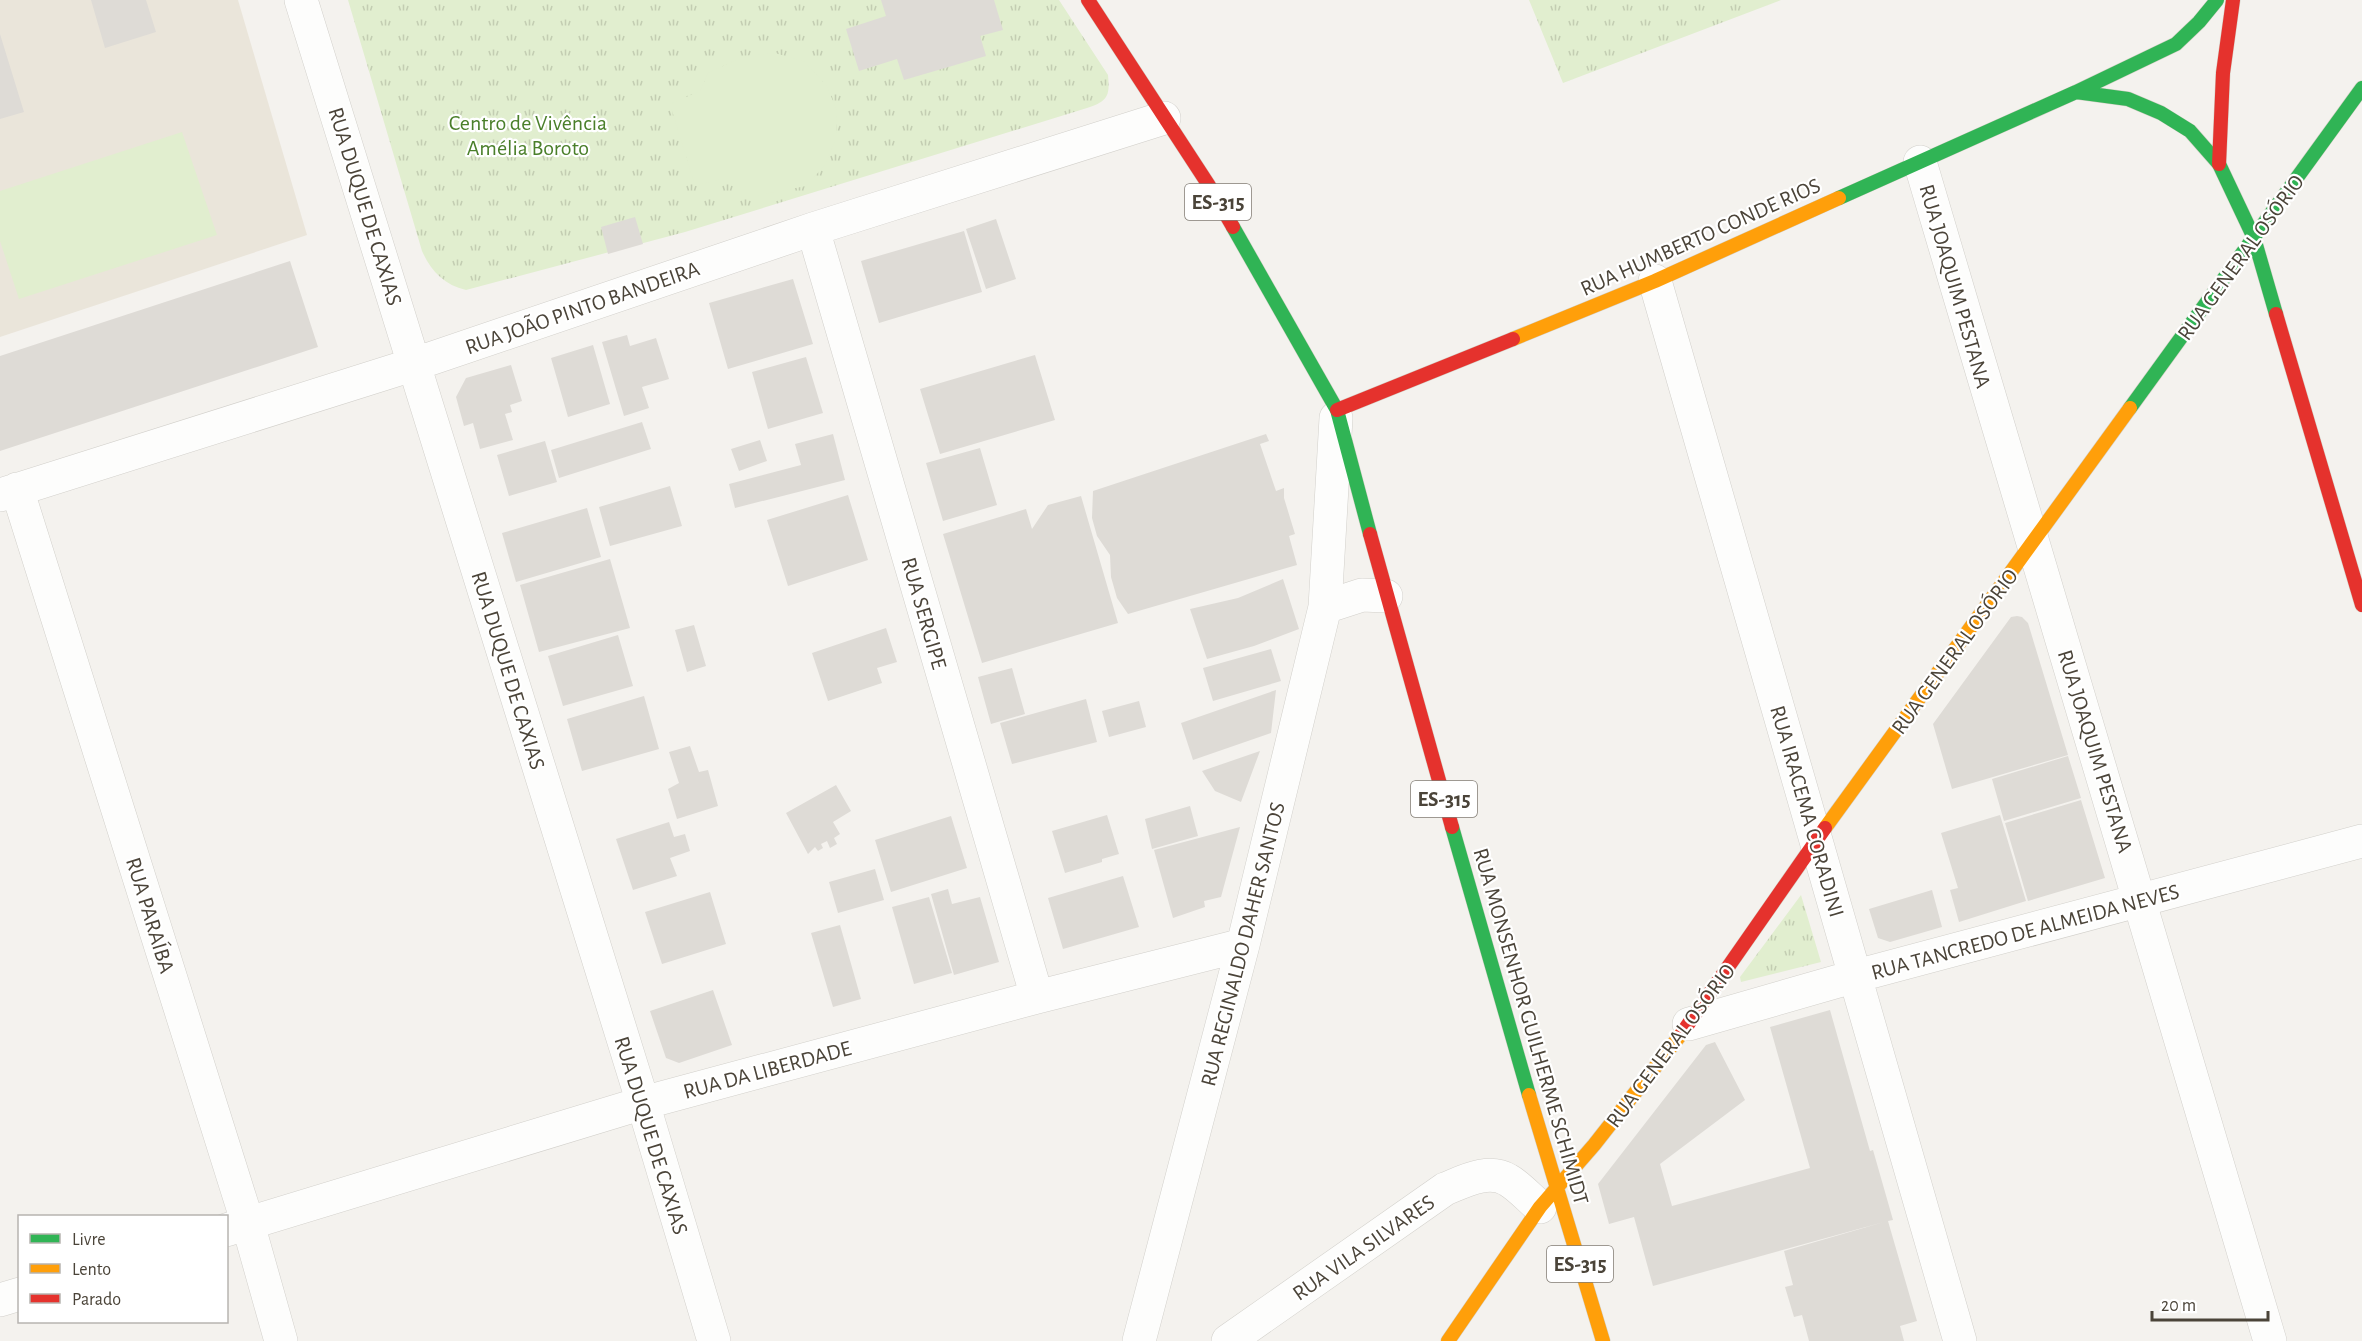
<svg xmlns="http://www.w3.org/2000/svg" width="2362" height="1341" font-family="'Alegreya Sans',sans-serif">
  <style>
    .education { fill: #eae5da }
    .grass { fill: url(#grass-tufts) }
    .pitch { fill: #e1eecf }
    .building { fill: #dedbd6 }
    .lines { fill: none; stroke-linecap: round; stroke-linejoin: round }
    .street-casing { stroke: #d2d0cb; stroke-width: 34 }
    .fast-casing { stroke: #d3cfc5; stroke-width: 15 }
    .slow-casing { stroke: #d3cfc5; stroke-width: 15 }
    .jam-casing { stroke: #d3cfc5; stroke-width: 15 }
    .street { stroke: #fdfdfc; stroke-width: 33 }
    .fast { stroke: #30b455; stroke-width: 14 }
    .slow { stroke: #ff9f0a; stroke-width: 14 }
    .jam { stroke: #e5322d; stroke-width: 14 }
    .labels { text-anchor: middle; stroke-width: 4.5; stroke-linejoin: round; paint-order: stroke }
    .shield { fill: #fff; stroke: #817c74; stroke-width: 1.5 }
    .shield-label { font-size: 21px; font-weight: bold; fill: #4b4439 }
    .park-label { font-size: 22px; fill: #4a7f2a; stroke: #fff }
    .street-label { font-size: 22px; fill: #4b4439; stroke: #fff }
  </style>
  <defs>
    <pattern id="grass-tufts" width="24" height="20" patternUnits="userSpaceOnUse" patternTransform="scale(1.5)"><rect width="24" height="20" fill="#e1eecf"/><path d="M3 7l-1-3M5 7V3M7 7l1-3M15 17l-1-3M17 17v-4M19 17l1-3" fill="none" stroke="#c3cdb2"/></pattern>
  </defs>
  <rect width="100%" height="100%" fill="#f4f2ee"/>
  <path class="education" d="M0 0H238L307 235 0 337Z"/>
  <path class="grass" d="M348 0H1059L1108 75C1110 96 1108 101 1087 108L685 232 466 290C444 285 431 271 422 251Z
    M1529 0H1781L1563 83Z
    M1801 895 1821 962 1741 982 1740 977Z"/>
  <path class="pitch" d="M775 53 805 62 826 85 837 110 836 139 825 165 806 186 754 196 720 179 695 186 670 104 700 91 708 73 744 56Z
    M182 132 217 235 19 299 0 241V191Z"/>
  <path class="building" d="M91 0H146L156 32 105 48Z
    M881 0H994L1003 30 980 36 986 56 904 80 897 59 859 71 846 29 886 16Z
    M0 34 24 112 0 119Z
    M635 217 643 244 608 254 601 227Z
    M996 219 1016 279 986 289 966 229Z
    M964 231 982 292 879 323 861 261Z
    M290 261 318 347 0 451V356Z
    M793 279 813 344 728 369 709 303Z
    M627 335 630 346 656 338 669 379 642 387 649 408 624 416 602 342Z
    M593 345 610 404 568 417 551 358Z
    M1035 355 1055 420 940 454 920 389Z
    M806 357 823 413 768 429 752 372Z
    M511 365 522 401 510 405 512 412 505 414 513 440 480 449 473 423 464 426 456 397 466 378Z
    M642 422 651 449 559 478 551 450Z
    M833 434 845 480 735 508 729 484 801 465 795 444Z
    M1266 434 1269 441 1260 444 1276 491 1284 488V498L1295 534 1289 536 1297 565 1128 614 1117 598 1111 577 1110 555 1097 536 1092 518 1093 491Z
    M760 440 767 461 739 471 731 449Z
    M545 441 557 482 509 496 497 455Z
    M980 448 997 505 943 521 926 463Z
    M670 486 682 526 610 546 599 507Z
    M848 495 868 560 788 586 767 520Z
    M1081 496 1118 623 982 663 943 534 1026 509 1032 529 1048 505Z
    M587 508 601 557 516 582 502 533Z
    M610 559 630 628 539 652 520 585Z
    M1283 579 1299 629 1254 646 1207 659 1190 609 1238 598Z
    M2017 616 2022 617 2028 623 2068 755 1952 789 1933 724 2011 617Z
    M694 625 706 666 687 672 675 630Z
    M886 628 897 662 877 668 882 683 828 701 812 653Z
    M618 635 633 686 563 706 548 656Z
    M1271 649 1281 681 1213 701 1203 668Z
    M1012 668 1025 714 991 724 978 677Z
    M1276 690 1271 733 1193 760 1181 723Z
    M644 696 659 749 582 771 567 719Z
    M1086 699 1097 742 1012 764 1000 723Z
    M1139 701 1146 727 1109 737 1102 711Z
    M690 746 699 772 708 770 718 806 677 819 668 789 679 783 669 752Z
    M1260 751 1241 802 1215 791 1202 771Z
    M2068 756 2081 798 2004 821 1992 779Z
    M836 785 851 811 833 822 840 834 834 838 837 844 830 848 827 841 821 844 823 848 818 851 815 847 808 854 786 813Z
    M2081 800 2105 878 2028 901 2005 823Z
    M1190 806 1198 836 1152 849 1145 819Z
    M1107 815 1119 854 1102 859V862L1065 873 1052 831Z
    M2000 815 2026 901 1959 922 1950 890 1958 888 1941 833Z
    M951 816 967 868 891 892 875 840Z
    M669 822 674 837 685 834 690 851 670 858 677 876 633 890 616 839Z
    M1240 827 1221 897 1204 901 1205 907 1173 918 1154 850Z
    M875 869 884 900 838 913 829 882Z
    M1123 876 1139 927 1063 949 1048 898Z
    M948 889 952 904 980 897 999 962 954 975 931 894Z
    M1932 890 1942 927 1890 942 1878 938 1869 909Z
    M710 892 726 944 662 964 645 912Z
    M929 897 952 973 914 984 892 907Z
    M840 925 861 999 833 1007 811 933Z
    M713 990 732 1045 679 1063 666 1058 650 1011Z
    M1830 1010 1870 1151 1873 1150 1893 1220 1888 1221 1917 1321 1900 1326 1904 1341H1809L1802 1315 1794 1317 1785 1287 1793 1285 1784 1251 1884 1222 1653 1286 1634 1217 1609 1224 1598 1184 1706 1045 1715 1042 1745 1100 1660 1164 1672 1206 1810 1168 1770 1027Z"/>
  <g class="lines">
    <g class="street-casing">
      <path id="street" d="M301 0 643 1103 714 1341
        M1920 162C2036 555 2155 947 2270 1341
        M813 229 1037 997
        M1655 281 1960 1341
        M17 489 248 1224 281 1341
        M0 495 415 364 813 229 1164 118
        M1325 607 1362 595 1386 596
        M1689 1024 1856 976 2362 841
        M226 1230 643 1103 1037 997 1243 945
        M0 1300 20 1294
        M1139 1341 1243 945 1325 607 1336 418
        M1228 1341 1445 1189C1463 1182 1488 1168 1508 1180 1519 1186 1530 1199 1540 1207"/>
    </g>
    <g class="fast-casing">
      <path id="fast" d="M2076 92 2176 44 2199 22 2217 0
        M1839 198 2076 92 2128 99 2161 113 2190 131 2219 164 2254 238 2276 314
        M1233 227 1337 410 1370 534
        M2130 408 2362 88
        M1452 827 1529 1095"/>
    </g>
    <g class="slow-casing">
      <path id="slow" d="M1513 339 1655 281 1839 198
        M1825 828 2130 408
        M1529 1095 1603 1341
        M1448 1341 1540 1207 1594 1145 1682 1033"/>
    </g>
    <g class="jam-casing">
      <path id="jam" d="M1088 0 1208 184 1233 227
        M2219 164 2223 73 2233 0
        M2276 314 2362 605
        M1337 410 1513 339
        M1370 534 1452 827
        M1682 1033 1825 828"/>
    </g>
    <use href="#street" class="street"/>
    <use href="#fast" class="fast"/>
    <use href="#slow" class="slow"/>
    <use href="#jam" class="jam"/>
  </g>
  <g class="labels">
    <g class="shield">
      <rect x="1185" y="184" width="66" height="36" rx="4.5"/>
      <rect x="1411" y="781" width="66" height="36" rx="4.5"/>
      <rect x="1547" y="1246" width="66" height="36" rx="4.5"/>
    </g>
    <g class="shield-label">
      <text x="1218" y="209">ES-315</text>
      <text x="1444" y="806">ES-315</text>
      <text x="1580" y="1271">ES-315</text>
    </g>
    <g class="park-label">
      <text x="528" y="130">Centro de Vivência<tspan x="528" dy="25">Amélia Boroto</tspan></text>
    </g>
    <g class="street-label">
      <text transform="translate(366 206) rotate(73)" y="8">RUA DUQUE DE CAXIAS</text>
      <text transform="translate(1700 236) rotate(-24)" y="8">RUA HUMBERTO CONDE RIOS</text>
      <text transform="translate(2240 257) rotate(-54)" y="8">RUA GENERAL OSÓRIO</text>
      <text transform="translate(1956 286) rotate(74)" y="8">RUA JOAQUIM PESTANA</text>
      <text transform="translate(582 307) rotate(-19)" y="8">RUA JOÃO PINTO BANDEIRA</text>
      <text transform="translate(925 613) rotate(74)" y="8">RUA SERGIPE</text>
      <text transform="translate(1954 651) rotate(-54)" y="8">RUA GENERAL OSÓRIO</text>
      <text transform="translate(509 670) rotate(73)" y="8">RUA DUQUE DE CAXIAS</text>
      <text transform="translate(2096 751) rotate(73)" y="8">RUA JOAQUIM PESTANA</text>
      <text transform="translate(1808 811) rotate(74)" y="8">RUA IRACEMA CORADINI</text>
      <text transform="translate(151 915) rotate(73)" y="8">RUA PARAÍBA</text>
      <text transform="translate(2025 931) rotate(-15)" y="8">RUA TANCREDO DE ALMEIDA NEVES</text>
      <text transform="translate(1242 944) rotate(-76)" y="8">RUA REGINALDO DAHER SANTOS</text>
      <text transform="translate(1532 1026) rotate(74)" y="8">RUA MONSENHOR GUILHERME SCHIMIDT</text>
      <text transform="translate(1670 1045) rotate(-53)" y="8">RUA GENERAL OSÓRIO</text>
      <text transform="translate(767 1069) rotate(-15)" y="8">RUA DA LIBERDADE</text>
      <text transform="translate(652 1135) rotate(73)" y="8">RUA DUQUE DE CAXIAS</text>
      <text transform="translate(1363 1247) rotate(-35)" y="8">RUA VILA SILVARES</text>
    </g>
  </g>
  <rect x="18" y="1215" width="210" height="108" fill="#ffffff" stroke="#b7b4b0" stroke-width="1.5"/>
  <rect x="30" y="1234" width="30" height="9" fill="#30b455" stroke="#b7b4b0" stroke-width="1.5"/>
  <text x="72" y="1245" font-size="18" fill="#4b4439">Livre</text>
  <rect x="30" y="1264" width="30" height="9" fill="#ff9f0a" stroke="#b7b4b0" stroke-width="1.5"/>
  <text x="72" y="1275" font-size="18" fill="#4b4439">Lento</text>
  <rect x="30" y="1294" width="30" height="9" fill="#e5322d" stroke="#b7b4b0" stroke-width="1.5"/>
  <text x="72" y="1305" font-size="18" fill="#4b4439">Parado</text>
  <path d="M2152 1311v9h116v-9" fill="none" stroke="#4b4439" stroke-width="3"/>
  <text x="2161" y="1311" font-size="18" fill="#4b4439" stroke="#ffffff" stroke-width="4.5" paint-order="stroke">20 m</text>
</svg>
